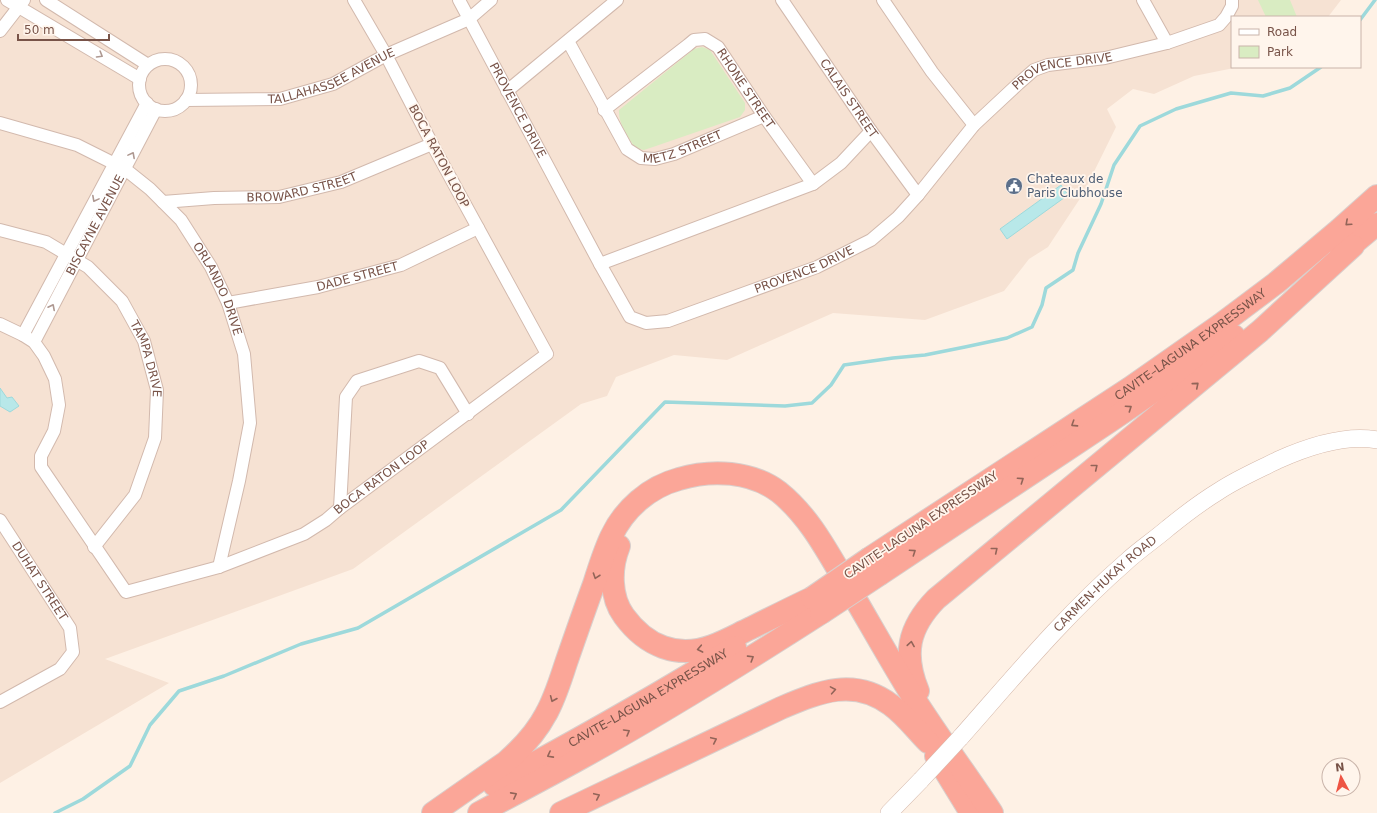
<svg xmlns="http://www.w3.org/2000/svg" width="1377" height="813" font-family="'DejaVu Sans',sans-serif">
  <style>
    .residential { fill: #f6e2d3 }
    .green { fill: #d9ecc2 }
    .water { fill: #b8e8e9; stroke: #9dd9db }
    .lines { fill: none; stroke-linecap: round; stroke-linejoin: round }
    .stream { stroke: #9dd9db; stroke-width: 3.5 }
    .street-casing { stroke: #d2b9ad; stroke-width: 14 }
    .secondary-casing { stroke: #d5b8aa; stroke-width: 18 }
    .highway-casing { stroke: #d9cfcc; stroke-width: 24 }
    .street { stroke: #fff; stroke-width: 12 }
    .secondary { stroke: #fff; stroke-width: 17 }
    .highway { stroke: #fba698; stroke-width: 22 }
    .secondary-bridge-casing { stroke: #d5b8aa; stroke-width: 18; stroke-linecap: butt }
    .highway-bridge-casing { stroke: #d9cfcc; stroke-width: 24; stroke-linecap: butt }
    .secondary-bridge { stroke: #fff; stroke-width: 17 }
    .highway-bridge { stroke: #fba698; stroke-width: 22 }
    .oneway { stroke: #ae9891 }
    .oneway2 { stroke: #926458 }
    .labels { text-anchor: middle; stroke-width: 3.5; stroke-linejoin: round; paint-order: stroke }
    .street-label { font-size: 12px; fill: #785348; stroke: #fff5ec }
    .service-label { font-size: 12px; fill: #4e5e75; stroke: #fff5ec; text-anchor: start }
  </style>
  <rect width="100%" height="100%" fill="#fef1e5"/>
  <path class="residential" d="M0 0H1341L1328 17H1232V67H1239L1194 76 1154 94 1133 89 1107 109 1116 127 1083 194 1048 247 1029 259 1004 291 925 320 833 313 727 360 674 355 616 377 607 396 581 404 353 569 105 659 169 683 0 783Z"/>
  <path class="green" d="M1258 0H1290L1297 17H1266Z
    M702 47 710 50 745 103V110L740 117 653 147 644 150 635 148C628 136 618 124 619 110L694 49Z"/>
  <path class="water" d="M1061 185 1068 195 1007 239 1000 229Z
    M0 388 7 398 12 397 19 406 10 412 0 406Z"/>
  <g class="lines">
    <path class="stream" d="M1360 20 1375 0
      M55 813 83 799 130 766 150 725 179 691 224 676 301 644 358 628 561 510 665 402 785 406 812 403 831 385 844 365 893 358 925 355 965 347 1007 338 1032 327 1042 305 1046 288 1073 270 1078 253 1101 204 1114 165 1140 126 1176 109 1231 93 1263 96 1290 88 1321 67"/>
    <g class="street-casing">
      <g id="street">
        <path d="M7 0 140 79"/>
        <path d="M46 0 148 65"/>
        <path id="s1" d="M459 0 600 264 630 317 646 323 668 321 817 267 871 240 898 217 918 195 974 125 1018 84 1034 70 1048 65 1105 58 1167 43 1219 25 1226 17 1232 6V0"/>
        <path id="s2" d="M782 0 871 131 918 195"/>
        <path d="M883 0 932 72 974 125"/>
        <path d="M1143 0 1167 43"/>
        <path d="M0 31 24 0"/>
        <path id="s3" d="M568 41 627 149 641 158 655 159 674 154 764 116"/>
        <circle cx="165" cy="85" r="26"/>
        <path d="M507 91 617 0"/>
        <path id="s4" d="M186 100 280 99 333 84 386 55 469 19 491 0"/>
        <path id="s5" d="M604 110 688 45 694 40 705 39 718 47 764 116 813 184"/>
        <path id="s6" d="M0 123 77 145 125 169 150 189 181 220 211 267 228 303 244 354 250 423 239 481 219 567"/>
        <path id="s7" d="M163 202 214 198 279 197 341 182 432 144"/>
        <path id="s8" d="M0 230 46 242 88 267 122 301 144 341 157 390 155 438 135 495 94 547"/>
        <path d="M600 264 813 184 841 163 871 131"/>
        <path id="s9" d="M228 303 318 287 401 265 478 228"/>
        <path id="s10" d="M0 324 23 335 34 342 44 356 55 379 59 405 54 431 41 456V467L126 592 219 567 304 534 326 520 340 508 547 354 432 144 386 55 354 0"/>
        <path d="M23 335 147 103"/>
        <path id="s11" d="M34 342 156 109"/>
        <path d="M340 508 346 397 357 381 419 361 440 368 468 414"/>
        <path id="s12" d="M0 520 70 628 73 652 60 669 0 702"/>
      </g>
    </g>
    <g class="secondary-casing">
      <g id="secondary">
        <path id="s13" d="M960 738C1013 678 1065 615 1126 562 1139 550 1154 540 1168 528 1184 515 1201 502 1219 491 1237 479 1258 470 1278 460 1307 447 1345 434 1377 440"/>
        <path d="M889 813 921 780"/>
      </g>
    </g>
    <g class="highway-casing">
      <g id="highway">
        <path d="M1341 254 1377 224"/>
        <path d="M619 546C610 568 610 597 624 616 646 646 677 659 712 646 726 641 738 634 751 628 771 618 791 608 812 598"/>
        <path id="s14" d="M870 558 1130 388 1220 325 1276 283 1339 230 1377 196"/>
        <path d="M880 574 1116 417 1234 336"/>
        <path d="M918 691C903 654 908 628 936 599L1260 331 1353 246"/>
        <path d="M936 756 971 813"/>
        <path id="s15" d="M494 785C576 741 656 696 735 647"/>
        <path d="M433 813 506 762C522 748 536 733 546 714 555 698 560 681 566 663 575 637 584 611 594 584 599 568 604 552 611 537 624 509 649 487 679 479 712 469 751 471 779 492 809 516 827 551 846 583 866 617 885 651 905 684 932 729 964 770 992 813"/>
        <path d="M479 813C514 794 549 776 583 757 664 712 743 663 821 613"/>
        <path d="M561 813 781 708C819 692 854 677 891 705 905 715 916 730 928 742"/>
      </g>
    </g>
    <use href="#street" class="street"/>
    <use href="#secondary" class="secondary"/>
    <use href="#highway" class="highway"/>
    <g class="secondary-bridge-casing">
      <path id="secondary-bridge" d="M921 780 960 738"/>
    </g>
    <g class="highway-bridge-casing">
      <path id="highway-bridge" d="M812 598 870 558
        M821 613 880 574"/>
    </g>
    <use href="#secondary-bridge" class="secondary-bridge"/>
    <use href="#highway-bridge" class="highway-bridge"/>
  </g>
  <defs><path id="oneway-chevron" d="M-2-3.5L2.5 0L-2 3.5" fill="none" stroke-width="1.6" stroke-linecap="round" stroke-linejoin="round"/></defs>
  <g class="oneway">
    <use href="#oneway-chevron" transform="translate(100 55) rotate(31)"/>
    <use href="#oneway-chevron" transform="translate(132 155) rotate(-62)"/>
    <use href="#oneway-chevron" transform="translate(95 199) rotate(118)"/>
    <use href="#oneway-chevron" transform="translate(52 307) rotate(-63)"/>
  </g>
  <g class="oneway2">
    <use href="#oneway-chevron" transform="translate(1348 223) rotate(138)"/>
    <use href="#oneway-chevron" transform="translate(1196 385) rotate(-40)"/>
    <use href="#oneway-chevron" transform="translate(1129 408) rotate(-34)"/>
    <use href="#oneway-chevron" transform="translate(1074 424) rotate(147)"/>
    <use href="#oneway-chevron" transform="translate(1095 467) rotate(-39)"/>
    <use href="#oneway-chevron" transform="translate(1021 480) rotate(-34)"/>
    <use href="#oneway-chevron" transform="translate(995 550) rotate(-39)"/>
    <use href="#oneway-chevron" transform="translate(913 552) rotate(-34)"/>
    <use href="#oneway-chevron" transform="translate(596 576) rotate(109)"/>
    <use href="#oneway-chevron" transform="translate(911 644) rotate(-81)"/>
    <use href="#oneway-chevron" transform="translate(700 649) rotate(169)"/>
    <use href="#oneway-chevron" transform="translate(751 658) rotate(-32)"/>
    <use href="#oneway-chevron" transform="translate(833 690) rotate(-10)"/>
    <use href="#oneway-chevron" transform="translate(553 699) rotate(113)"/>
    <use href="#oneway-chevron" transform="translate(627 732) rotate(-30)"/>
    <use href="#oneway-chevron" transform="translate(714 740) rotate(-25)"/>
    <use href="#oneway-chevron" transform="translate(550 755) rotate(152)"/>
    <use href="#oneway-chevron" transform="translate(514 795) rotate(-28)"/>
    <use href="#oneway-chevron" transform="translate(597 796) rotate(-25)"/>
  </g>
  <defs>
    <g id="civic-disc" transform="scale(0.9)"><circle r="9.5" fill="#5c6f8a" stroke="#fff5ec"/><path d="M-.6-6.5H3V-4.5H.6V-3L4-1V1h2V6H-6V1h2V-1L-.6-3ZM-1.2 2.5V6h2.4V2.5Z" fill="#fff"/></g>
  </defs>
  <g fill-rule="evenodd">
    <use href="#civic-disc" x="1014" y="186"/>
  </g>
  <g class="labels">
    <g class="street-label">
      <text dy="4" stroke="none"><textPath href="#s1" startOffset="881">PROVENCE DRIVE</textPath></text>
      <text dy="4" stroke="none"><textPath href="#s4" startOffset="150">TALLAHASSEE AVENUE</textPath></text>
      <text dy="4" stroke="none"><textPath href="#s5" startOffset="190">RHONE STREET</textPath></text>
      <text dy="4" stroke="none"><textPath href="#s2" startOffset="119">CALAIS STREET</textPath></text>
      <text dy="4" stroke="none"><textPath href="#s1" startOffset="125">PROVENCE DRIVE</textPath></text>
      <text dy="4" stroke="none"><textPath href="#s3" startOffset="183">METZ STREET</textPath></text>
      <text transform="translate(439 156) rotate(62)" y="4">BOCA RATON LOOP</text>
      <text dy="4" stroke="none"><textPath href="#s7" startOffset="140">BROWARD STREET</textPath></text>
      <text dy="4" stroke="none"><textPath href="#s11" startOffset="132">BISCAYNE AVENUE</textPath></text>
      <text dy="4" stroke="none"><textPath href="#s1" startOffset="545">PROVENCE DRIVE</textPath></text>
      <text dy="4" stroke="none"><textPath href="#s9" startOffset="132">DADE STREET</textPath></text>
      <text dy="4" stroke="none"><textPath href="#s6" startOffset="288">ORLANDO DRIVE</textPath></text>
      <text dy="4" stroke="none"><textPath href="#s14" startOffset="385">CAVITE–LAGUNA EXPRESSWAY</textPath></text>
      <text dy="4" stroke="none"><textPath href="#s8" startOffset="208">TAMPA DRIVE</textPath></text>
      <text dy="4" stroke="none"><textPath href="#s10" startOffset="608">BOCA RATON LOOP</textPath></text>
      <text transform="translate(921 525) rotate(-34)" y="4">CAVITE–LAGUNA EXPRESSWAY</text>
      <text dy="4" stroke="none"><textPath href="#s12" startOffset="73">DUHAT STREET</textPath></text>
      <text dy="4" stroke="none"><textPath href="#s13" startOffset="212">CARMEN-HUKAY ROAD</textPath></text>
      <text dy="4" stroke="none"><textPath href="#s15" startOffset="177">CAVITE–LAGUNA EXPRESSWAY</textPath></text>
    </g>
    <g class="service-label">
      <text x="1027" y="183">Chateaux de<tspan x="1027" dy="14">Paris Clubhouse</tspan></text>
    </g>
  </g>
  <rect x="1231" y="16" width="130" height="52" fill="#fff5ec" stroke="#c9b4aa"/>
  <rect x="1239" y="29" width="20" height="6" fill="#ffffff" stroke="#c9b4aa"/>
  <text x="1267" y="36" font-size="12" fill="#785348">Road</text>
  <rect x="1239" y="46" width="20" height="12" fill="#d9ecc2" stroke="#c9b4aa"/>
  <text x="1267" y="56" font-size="12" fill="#785348">Park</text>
  <g transform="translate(1341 777) rotate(353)"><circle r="19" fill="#fff5ec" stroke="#c9b4aa"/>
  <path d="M0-3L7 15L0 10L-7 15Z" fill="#ee5443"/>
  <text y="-6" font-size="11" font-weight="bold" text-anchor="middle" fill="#785348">N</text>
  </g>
  <path d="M18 34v6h91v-6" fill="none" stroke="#785348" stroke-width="2"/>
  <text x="24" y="34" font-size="12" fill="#785348" stroke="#fff5ec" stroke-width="3" paint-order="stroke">50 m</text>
</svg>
